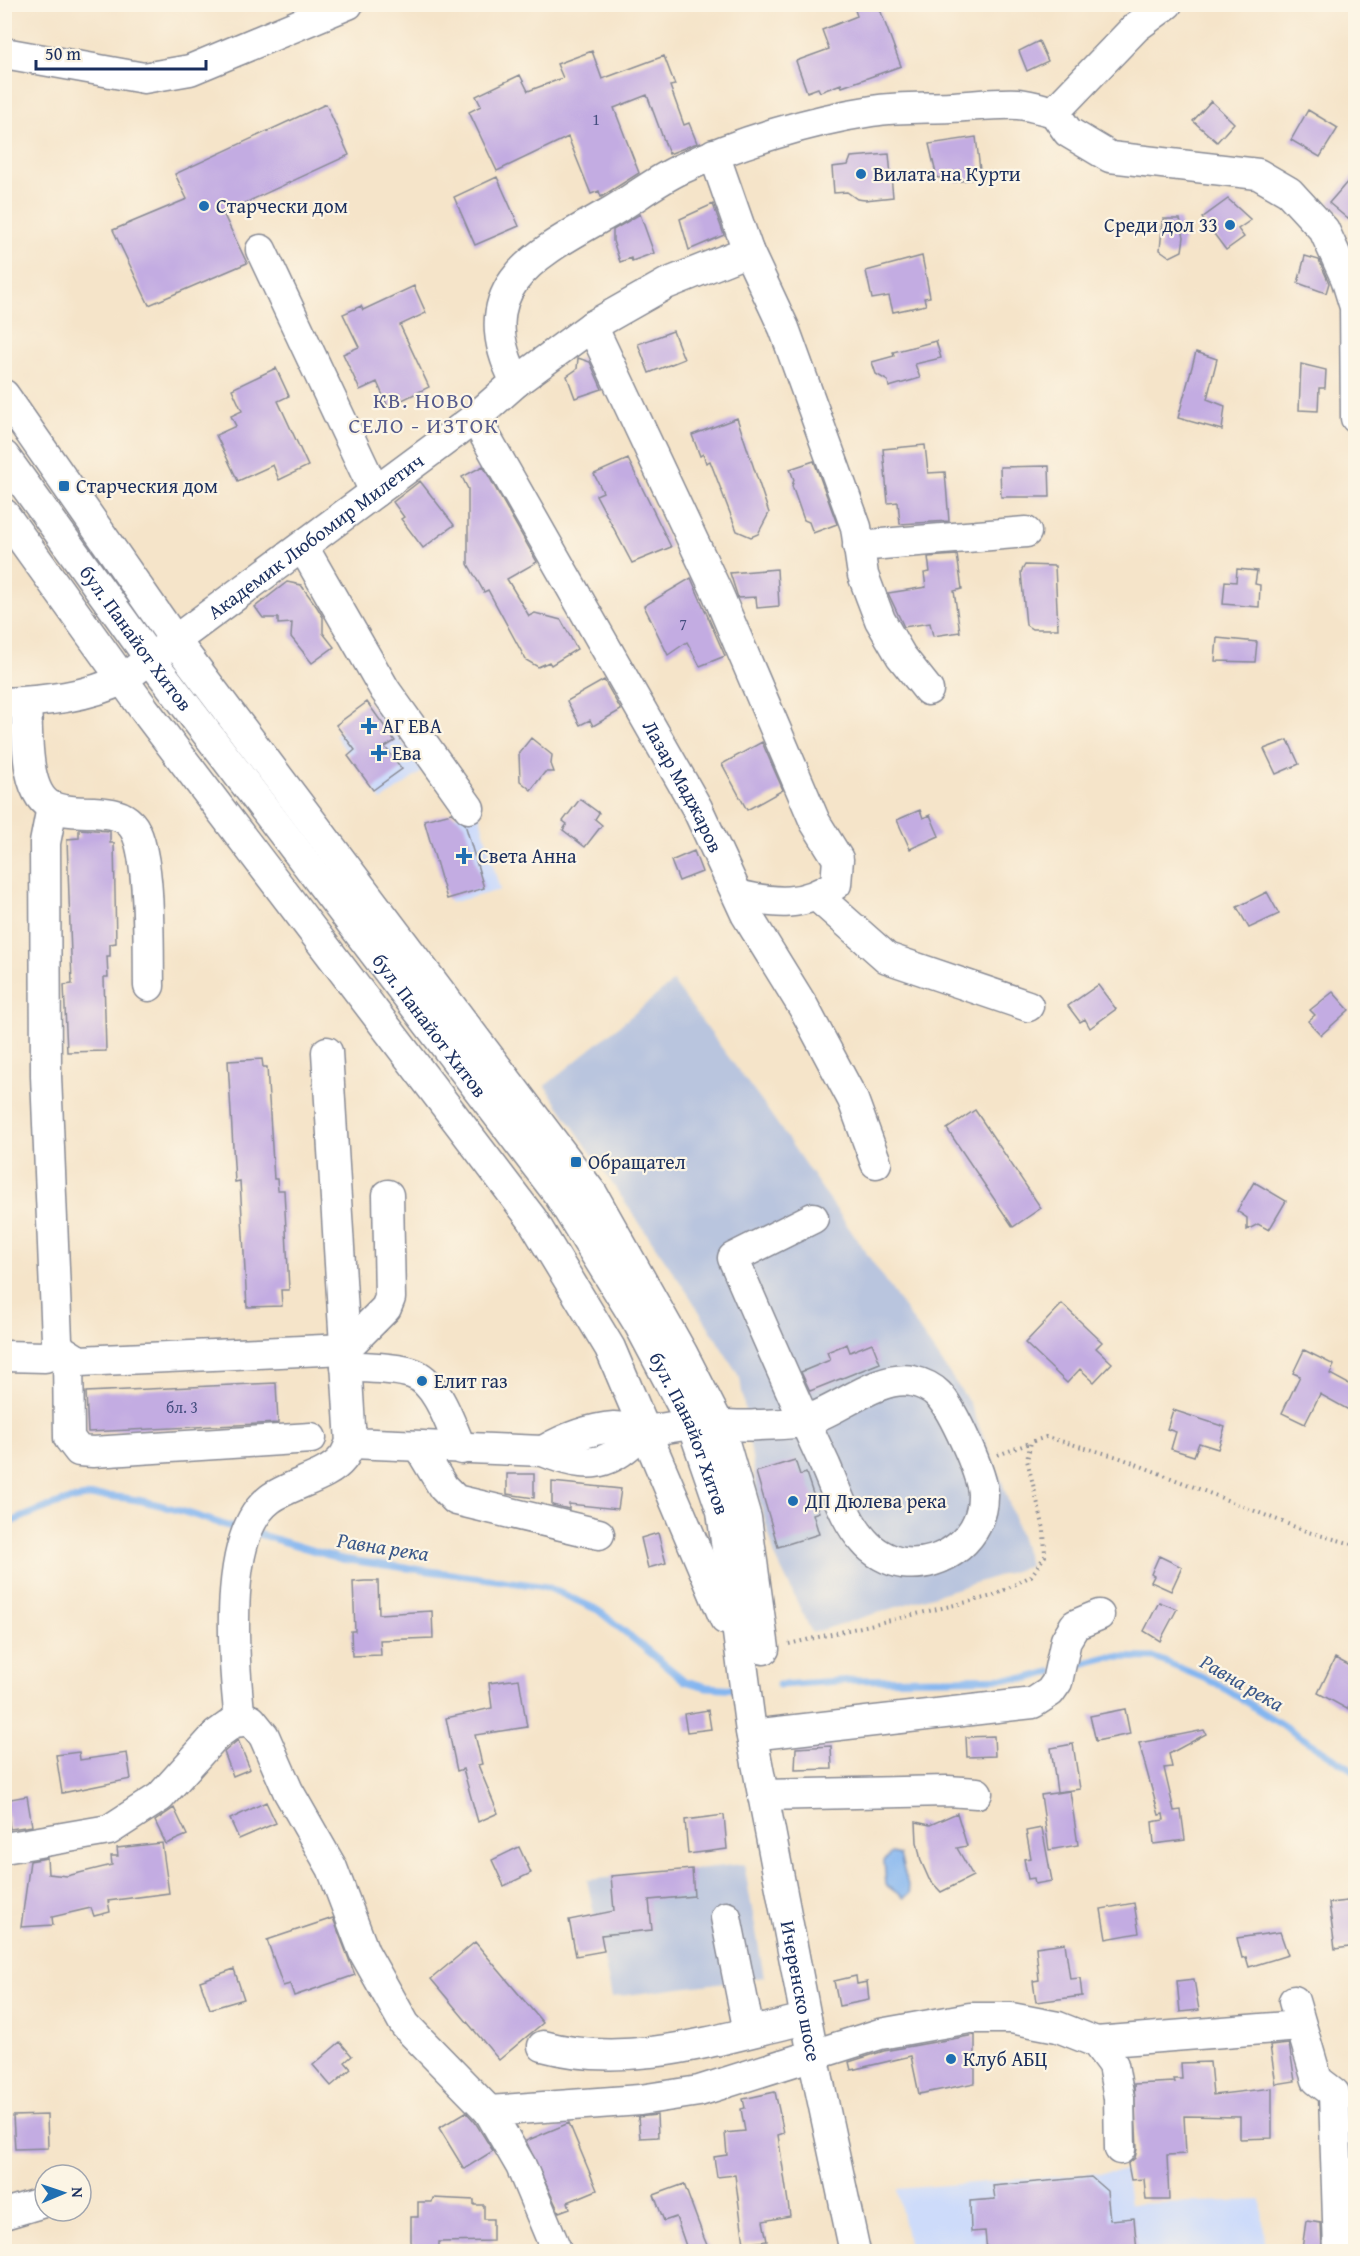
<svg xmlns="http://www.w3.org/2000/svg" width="1360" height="2256" font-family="'Gentium Book Plus',serif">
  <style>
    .built { fill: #cddbfa }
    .industrial { fill: #b9c5de }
    .water { fill: #84b6f0; stroke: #5072a7; stroke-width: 1.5 }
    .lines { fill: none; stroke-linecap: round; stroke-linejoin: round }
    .stream { stroke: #84b6f0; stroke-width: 7 }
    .building { fill: #c3ace2 }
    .minor-casing { stroke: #888a94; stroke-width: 33 }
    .path { stroke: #888a94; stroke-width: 4; stroke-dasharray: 1.5 4.5; stroke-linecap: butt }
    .minor { stroke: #fff; stroke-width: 30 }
    .poi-dot { fill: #1f6fb2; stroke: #fcf5e5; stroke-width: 2 }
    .labels { text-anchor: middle; stroke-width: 4.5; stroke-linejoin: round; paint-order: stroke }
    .number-label { font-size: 16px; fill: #454e7f }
    .poi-label { font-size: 20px; fill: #1b2f5e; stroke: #fcf5e5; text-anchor: start }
    .street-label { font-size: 20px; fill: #1b2f5e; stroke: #fcf5e5 }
    .water-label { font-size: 21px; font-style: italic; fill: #3a588a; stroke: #fcf5e5 }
    .quarter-label { font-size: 22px; letter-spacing: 1.5px; fill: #565b8c; stroke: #fcf5e5 }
  </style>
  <rect width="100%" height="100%" fill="#fcf5e5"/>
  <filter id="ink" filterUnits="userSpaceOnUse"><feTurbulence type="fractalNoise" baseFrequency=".0167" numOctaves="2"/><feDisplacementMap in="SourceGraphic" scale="12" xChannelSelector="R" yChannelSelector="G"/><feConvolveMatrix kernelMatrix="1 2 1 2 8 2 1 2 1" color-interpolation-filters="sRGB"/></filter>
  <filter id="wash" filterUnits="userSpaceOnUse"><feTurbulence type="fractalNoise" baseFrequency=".008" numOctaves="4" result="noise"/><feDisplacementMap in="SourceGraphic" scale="24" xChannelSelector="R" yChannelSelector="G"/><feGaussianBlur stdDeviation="1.35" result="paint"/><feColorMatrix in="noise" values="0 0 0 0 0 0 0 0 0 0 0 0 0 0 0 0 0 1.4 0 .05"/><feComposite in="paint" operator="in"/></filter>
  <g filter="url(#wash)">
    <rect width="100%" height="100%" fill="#f5e4c9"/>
    <path class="built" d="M377 706 423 771 381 801 335 735Z
      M478 809 500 890 450 903 428 823Z
      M1125 2171 1130 2204 1261 2200 1266 2251H910L897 2189Z"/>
    <path class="industrial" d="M673 982 767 1109 969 1402 1002 1482 1030 1566 812 1633 775 1556 757 1492 740 1378 689 1295 545 1086Z
      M744 1864 764 1977 612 1997 587 1880Z"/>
    <path class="water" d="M891 1853 900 1855 910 1893 904 1898 886 1885 884 1861Z"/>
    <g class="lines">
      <path class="stream" d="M4 1525C32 1513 67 1497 97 1496 142 1495 198 1517 241 1530
        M255 1533 341 1559 547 1587 598 1610 685 1681 707 1687 737 1689
        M1069 1667 1108 1657 1155 1658 1216 1683 1356 1772
        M779 1685 854 1680 1029 1678 1051 1672"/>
    </g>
    <g id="blocks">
      <path class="building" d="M853 4H878L901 66 842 87 841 84 820 92 818 88 807 92 796 61 829 49 822 30 857 16Z
        M1039 41 1048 61 1027 71 1019 51Z
        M592 51 602 79 664 56 675 85 670 86 684 125 689 123 697 143 669 154 647 95 614 108 639 173 601 197 599 191 591 194 568 137 497 171 469 112 481 106 476 96 520 75 528 91 563 78 557 64Z
        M1211 101 1234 123 1217 142 1193 121Z
        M326 104 349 155 223 213 247 263 149 305 113 230 187 199 175 174Z
        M1308 110 1338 128 1320 157 1291 140Z
        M976 137 981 178 955 182 954 176 937 178 929 144Z
        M889 154 893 197 865 200 857 199 847 192 834 193 832 167 848 165 851 157Z
        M1356 172V210L1348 219 1329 203Z
        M497 177 519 226 475 245 454 197Z
        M1228 199 1251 220 1238 229 1244 237 1226 250 1202 218Z
        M713 204 724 235 689 250 680 219Z
        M640 214 654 253 632 261 631 258 620 262 613 241V230Z
        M1163 219H1180L1184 237 1182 251 1170 257 1160 250Z
        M922 256 930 297 924 298 926 305 893 312 889 296 872 299 866 271Z
        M1305 256 1319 260 1329 283 1326 293 1298 283Z
        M414 286 426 313 400 325 429 387 388 407 377 382 360 390 343 354 359 347 343 314 361 306 363 310Z
        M673 331 684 359 649 373 638 344Z
        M936 341 941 358 915 364 920 378 889 387 888 381 876 374 872 362 894 356 893 352Z
        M1196 352 1217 359 1207 399 1225 406 1222 430 1178 418Z
        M578 358 590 362 602 389 575 398 567 376 577 369Z
        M1301 364 1326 370 1325 388H1319L1318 411 1299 410Z
        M276 368 289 396 278 401 308 466 279 480 273 465 238 481 216 435 236 426 231 416 242 411 232 389Z
        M737 418 769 513 758 534 751 537 737 531 710 461 706 463 703 454 700 456 692 435Z
        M925 445 928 473 945 472 949 521 900 524 898 502 888 503 883 449Z
        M628 459 671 547 632 563 596 495 603 492 594 474Z
        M814 461 837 524 813 533 809 522 804 520 792 486 794 480 790 469Z
        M483 466 537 562 507 579 529 616 535 613 561 620 577 649 551 665 549 662 538 667 526 660 488 590 484 592 468 564V489L462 477Z
        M1049 466 1050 497H1001L1000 467Z
        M420 481 454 525 423 548 401 519 404 517 393 502Z
        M957 555 962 589 954 591 960 632 933 636 930 623 904 627 888 593 926 587 924 573 930 572 928 557Z
        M1025 565 1055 566 1058 629H1032L1026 625 1021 572Z
        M777 569 779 606 757 608 756 597 738 598 730 573Z
        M1237 569 1257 571 1255 584 1260 585 1259 607 1223 604 1225 581 1236 582Z
        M691 578 725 656 700 666 687 642 668 655 644 606Z
        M287 582 301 585 317 607 323 617V633L334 647 312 663 291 637 292 623 278 624V618H263L255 607Z
        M1217 638 1257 642 1255 662 1215 661Z
        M604 680 621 710 593 726 590 720 580 725 567 701Z
        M367 702 395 741 385 747 402 769 373 790 348 756 355 750 336 725Z
        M531 738 552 755 551 764 554 772H545L531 790 520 781 519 753Z
        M1288 740 1299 764 1276 774 1264 749Z
        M762 742 783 790 747 810 722 764Z
        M580 799 599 813 595 819 602 825 585 847 563 830 567 824 563 821Z
        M920 810 923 818 930 815 939 836 910 849 897 820Z
        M451 813 465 824 484 888 447 899 424 820Z
        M79 829 110 831V843H114L116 943 110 944V956H107L108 977H104L106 1051 67 1052 64 985 72 984 67 839 79 838Z
        M694 851 702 872 679 881 671 861Z
        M1267 892 1279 914 1249 928 1237 907Z
        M1098 985 1116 1009 1090 1028 1085 1019 1080 1022 1068 1006Z
        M1333 992 1349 1010 1321 1035 1308 1021 1315 1015 1310 1010Z
        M262 1059 263 1067H267L274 1179H277L278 1190H284L289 1290H281L282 1306 247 1307 240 1181 235 1182 228 1061Z
        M975 1110 1041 1208 1013 1227 947 1129Z
        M1254 1182 1286 1201 1269 1230 1258 1224 1247 1230V1218L1237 1211Z
        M1062 1304 1102 1342 1096 1348 1112 1363 1094 1382 1080 1369 1067 1383 1025 1343Z
        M872 1343 880 1363 810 1391 801 1372 830 1360 827 1352 847 1344 850 1352Z
        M1304 1350 1334 1365 1330 1374 1356 1388V1414L1320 1394 1305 1424 1282 1413 1300 1376 1293 1373Z
        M276 1383 278 1423 88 1432 86 1392Z
        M1173 1410 1225 1427 1218 1449 1199 1443 1194 1456 1171 1449 1176 1432 1167 1429Z
        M795 1460 800 1475 806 1473 819 1512 813 1514 819 1534 778 1547 756 1472Z
        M507 1474H534V1498L507 1494Z
        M552 1482 621 1489 618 1509 569 1504V1509L552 1505Z
        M658 1533 666 1563 648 1568 641 1538Z
        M1159 1556 1182 1567 1171 1591 1151 1582 1154 1576 1151 1574Z
        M365 1581H378L379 1614 432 1611 433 1638 380 1640 381 1655 352 1656 351 1631H355L353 1582Z
        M1159 1602 1177 1609 1160 1641 1144 1631Z
        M1335 1658 1356 1669V1693L1347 1709 1318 1693Z
        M519 1679 527 1727 475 1735 482 1764 478 1765 498 1813 478 1822 463 1769 457 1771 446 1718 492 1708 489 1683Z
        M1125 1709 1130 1734 1096 1741 1090 1716Z
        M708 1710 711 1729 687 1732 684 1714Z
        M1204 1730 1206 1734 1169 1754 1172 1767 1164 1768 1174 1811 1181 1810 1185 1840 1154 1844 1152 1822 1164 1820 1163 1814 1159 1815 1139 1743Z
        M994 1736 995 1756 967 1757 966 1737Z
        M238 1740 250 1769 233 1776 224 1752Z
        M1073 1744 1080 1789 1057 1792 1051 1748Z
        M831 1746 832 1769 795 1770 796 1748Z
        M79 1752 80 1760 127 1753 131 1779 62 1793 56 1755Z
        M1070 1791 1078 1845 1049 1850 1041 1795Z
        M27 1796 32 1826 10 1829 5 1800Z
        M266 1802 276 1823 239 1839 230 1819Z
        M174 1808 187 1835 166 1844 155 1821Z
        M957 1813 967 1846 957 1848 973 1876 941 1892 929 1879 921 1861 917 1842 916 1822 930 1825Z
        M724 1815 727 1849 688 1854 685 1820Z
        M1042 1828 1052 1881 1035 1884 1034 1878 1028 1879 1024 1859 1031 1858 1026 1831Z
        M162 1843 169 1893 108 1901 110 1912 94 1916 91 1908 52 1917 53 1925 21 1927 30 1861 47 1858 48 1874 67 1876 112 1865 111 1856H118L117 1848Z
        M519 1847 531 1873 504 1886 492 1860Z
        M692 1869 694 1896 649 1900 652 1930 601 1935 604 1951 576 1956 569 1920 614 1911 611 1876Z
        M1356 1900V1946L1335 1949 1329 1903Z
        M1134 1903 1139 1933 1106 1939 1101 1909Z
        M333 1918 355 1975 294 1996 290 1984 283 1986 267 1940Z
        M1280 1932 1288 1955 1249 1967 1246 1957 1242 1958 1237 1938Z
        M475 1942 543 2023 499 2060 431 1979Z
        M1065 1943 1070 1979 1080 1978 1082 1996 1036 2002 1033 1981 1039 1980 1036 1947Z
        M234 1969 244 1999 210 2009 200 1981Z
        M856 1976 857 1984 867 1982 869 2000 839 2006 834 1981Z
        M1194 1979 1199 2010 1180 2012 1177 1981Z
        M975 2035V2083L919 2094 911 2056 851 2070 849 2062 884 2051Z
        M340 2042 352 2056 345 2062 351 2069 331 2086 313 2065Z
        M1289 2044 1295 2081 1276 2084 1270 2046Z
        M1210 2062 1213 2095 1272 2088V2138L1240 2139V2117L1184 2116 1186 2154 1167 2155 1169 2200H1146L1144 2179 1131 2180 1128 2164 1135 2158 1137 2149 1134 2084 1175 2082 1174 2079H1182L1181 2063Z
        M775 2092 784 2133 778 2135 790 2216 763 2221 767 2241 744 2244 735 2175 717 2177 714 2157 727 2155 725 2133 745 2131 741 2109 745 2108 743 2099Z
        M466 2112 475 2122 493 2151 464 2169 439 2128Z
        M47 2115 48 2148 15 2149 13 2116Z
        M657 2115 658 2137 640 2138 638 2117Z
        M569 2123 597 2190 568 2202 570 2208 559 2212 526 2141Z
        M1091 2177 1107 2191 1110 2220 1134 2218 1137 2252H987L985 2231 971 2232 970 2201 995 2199 993 2186Z
        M684 2184 704 2238 710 2252H688L676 2217 664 2221 654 2195Z
        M433 2198 474 2200V2205H484V2219H493V2241L439 2242V2251L418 2250 411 2242V2217H418V2202H432Z
        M1306 2221 1321 2223 1322 2251 1302 2249Z"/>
    </g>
  </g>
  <g filter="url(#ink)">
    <use href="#blocks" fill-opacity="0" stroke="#888a94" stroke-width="1.5"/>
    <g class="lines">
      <g class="minor-casing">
        <g id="minor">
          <path d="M4 53 144 78 190 70 348 4"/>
          <path d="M1054 112 1136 27 1167 4"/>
          <path d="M714 154 748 251 784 328 856 527 863 575 880 620 901 656 928 690"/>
          <path d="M261 250 375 492"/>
          <path d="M592 326 717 592 815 822 838 859 836 884C803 907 775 904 738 895"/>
          <path d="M516 382 592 326 666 284 748 251"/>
          <path d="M4 395 176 642 593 1195 682 1353 719 1425 746 1518 764 1649"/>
          <path id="s1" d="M475 418 697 808 746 914 804 1008 853 1100 876 1163"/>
          <path id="s2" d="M4 456 151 660 559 1195 639 1324 692 1424 722 1511 751 1732 813 2055 855 2252"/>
          <path d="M4 514 144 709 532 1219 610 1348 725 1619"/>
          <path d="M858 546 1026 532"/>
          <path d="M303 547 385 690 469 808"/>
          <path d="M26 702C28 730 23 795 53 807 65 812 81 812 93 812 107 813 121 813 131 824 152 847 148 952 149 986"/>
          <path id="s3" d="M4 703C44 701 88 697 123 679L475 418 516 382C467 287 536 254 607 214 632 200 655 181 681 169 736 143 812 120 872 111 897 107 924 108 950 107 972 106 996 103 1018 104 1030 105 1042 109 1054 112L1068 132 1110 157 1258 174 1289 192 1324 230 1346 278 1355 307 1356 418"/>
          <path d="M52 807 45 843 46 1076 57 1340 60 1349 79 1361 345 1349 386 1308 390 1298 388 1195"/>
          <path d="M818 897 887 958 1028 1006"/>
          <path d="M327 1052 351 1443 543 1451C590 1470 609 1467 645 1430"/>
          <path d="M4 1356 45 1357 60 1349"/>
          <path d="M68 1356 69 1438 79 1451 93 1452 311 1438"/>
          <path d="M346 1366C367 1368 392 1367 411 1373 437 1380 451 1426 461 1449"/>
          <path d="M419 1447 443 1487 456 1500 599 1534"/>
          <path d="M543 1451C564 1439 589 1429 614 1427 624 1427 634 1430 644 1430 661 1430 677 1425 694 1424 716 1424 737 1427 759 1425 774 1424 790 1425 804 1421 837 1412 877 1375 912 1381 921 1383 931 1387 938 1394 952 1408 983 1475 983 1494 984 1537 944 1568 903 1563 889 1561 873 1552 864 1541 845 1521 836 1490 825 1465 793 1397 763 1328 733 1258L813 1218"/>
          <path d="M240 1721C234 1666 221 1535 270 1499 290 1484 328 1477 342 1459 346 1455 348 1448 351 1443"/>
          <path d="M752 1735 1033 1703 1050 1692 1057 1682 1066 1640 1075 1625 1099 1615"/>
          <path d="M763 1795 948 1791 977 1793"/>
          <path d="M4 1848 109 1830 160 1797 216 1735 234 1722 251 1720 264 1736 288 1791 332 1868 364 1952 405 2025 489 2111"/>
          <path d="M726 1917 749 2032"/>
          <path d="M1294 2001 1317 2080 1334 2093 1339 2252"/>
          <path d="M1096 2042 1300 2026"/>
          <path d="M543 2046C630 2070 721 2038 806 2019"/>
          <path d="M4 2214 44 2202"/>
          <path d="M557 2252 521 2166 489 2111 640 2100 699 2091 880 2034 970 2018H1011L1058 2027 1096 2042 1113 2065 1119 2098 1120 2149"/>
        </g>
      </g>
      <path class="path" d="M998 1455 1030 1443
        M789 1644 993 1596 1031 1576 1045 1556 1044 1529 1027 1460 1031 1442 1046 1437 1118 1457 1308 1532 1356 1545"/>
      <use href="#minor" class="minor"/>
    </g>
  </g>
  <g class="poi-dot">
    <circle cx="861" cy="174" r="6"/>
    <circle cx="204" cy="206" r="6"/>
    <circle cx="1230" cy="225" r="6"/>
    <rect x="58" y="480" width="12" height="12" rx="3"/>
    <path d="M366 717h6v6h6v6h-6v6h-6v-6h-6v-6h6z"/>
    <path d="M376 744h6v6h6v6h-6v6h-6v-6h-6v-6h6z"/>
    <path d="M461 847h6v6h6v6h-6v6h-6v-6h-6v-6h6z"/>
    <rect x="570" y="1156" width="12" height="12" rx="3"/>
    <circle cx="422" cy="1381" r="6"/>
    <circle cx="793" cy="1501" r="6"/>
    <circle cx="951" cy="2059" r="6"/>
  </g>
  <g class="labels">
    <g class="number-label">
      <text x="596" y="125">1</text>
      <text x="683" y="630">7</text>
      <text x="182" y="1413">бл. 3</text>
    </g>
    <g class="poi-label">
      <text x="873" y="181">Вилата на Курти</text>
      <text x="216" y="213">Старчески дом</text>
      <text x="1218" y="232" text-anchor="end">Среди дол 33</text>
      <text x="76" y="493">Старческия дом</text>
      <text x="382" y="733">АГ ЕВА</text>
      <text x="392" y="760">Ева</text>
      <text x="478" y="863">Света Анна</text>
      <text x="588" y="1169">Обращател</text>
      <text x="434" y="1388">Елит газ</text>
      <text x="805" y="1508">ДП Дюлева река</text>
      <text x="963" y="2066">Клуб АБЦ</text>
    </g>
    <g class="street-label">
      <text dy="7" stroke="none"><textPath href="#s3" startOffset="362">Академик Любомир Милетич</textPath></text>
      <text dy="7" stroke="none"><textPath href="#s2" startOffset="225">бул. Панайот Хитов</textPath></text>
      <text dy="7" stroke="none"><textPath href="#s1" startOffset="423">Лазар Маджаров</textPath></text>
      <text dy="7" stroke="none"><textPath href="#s2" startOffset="711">бул. Панайот Хитов</textPath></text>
      <text dy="7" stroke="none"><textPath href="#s2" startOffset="1197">бул. Панайот Хитов</textPath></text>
      <text dy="7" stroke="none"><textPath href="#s2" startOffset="1768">Ичеренско шосе</textPath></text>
    </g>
    <g class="water-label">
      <text transform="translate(383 1547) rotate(9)" y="7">Равна река</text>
      <text transform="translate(1242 1683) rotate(30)" y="7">Равна река</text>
    </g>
    <g class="quarter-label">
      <text x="424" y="408">КВ. НОВО<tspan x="424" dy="25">СЕЛО - ИЗТОК</tspan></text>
    </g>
  </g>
  <rect width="1360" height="2256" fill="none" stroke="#fcf5e5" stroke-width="24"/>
  <g transform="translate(63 2193) rotate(88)"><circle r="28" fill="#fcf5e5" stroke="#a2a6af" stroke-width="1.5"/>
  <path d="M0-4.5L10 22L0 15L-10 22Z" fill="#1f6fb2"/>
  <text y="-9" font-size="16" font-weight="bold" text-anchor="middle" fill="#1b2f5e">N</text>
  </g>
  <path d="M36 60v9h170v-9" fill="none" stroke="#1b2f5e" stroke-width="3"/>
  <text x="45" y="60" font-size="18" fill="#1b2f5e" stroke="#fcf5e5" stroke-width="4.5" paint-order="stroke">50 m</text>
</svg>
